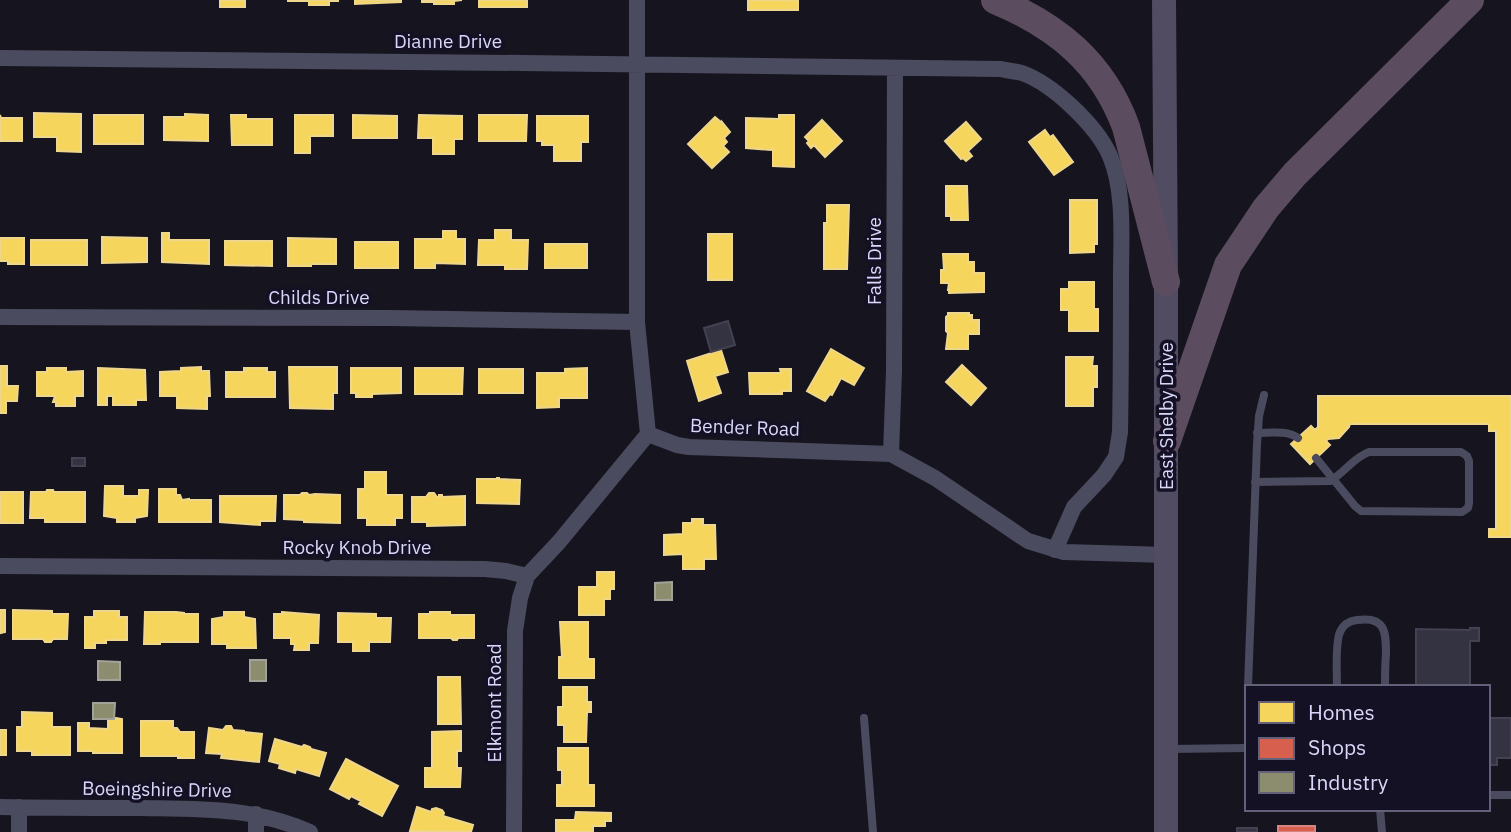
<svg xmlns="http://www.w3.org/2000/svg" width="1511" height="832" font-family="'IBM Plex Sans',sans-serif">
  <style>
    .homes { fill: #f6d55c; stroke: #eed68c; stroke-width: 2 }
    .shops { fill: #d6604d; stroke: #d78481; stroke-width: 2 }
    .industry { fill: #8c8c6e; stroke: #a3a298; stroke-width: 2 }
    .building { fill: #343341; stroke: #434152; stroke-width: 2 }
    .lines { fill: none; stroke-linecap: round; stroke-linejoin: round }
    .service { stroke: #4b4b5f; stroke-width: 8 }
    .minor { stroke: #4b4b5f; stroke-width: 16 }
    .primary { stroke: #524c63; stroke-width: 24 }
    .motorway { stroke: #5c4c60; stroke-width: 28 }
    .labels { text-anchor: middle; stroke-width: 7; stroke-linejoin: round; paint-order: stroke }
    .street-label { font-size: 19px; fill: #dad7fb; stroke: #131123 }
  </style>
  <rect width="100%" height="100%" fill="#16151f"/>
  <path class="homes" d="M220 0H245V7H220Z
    M288 0H338V1H329V5H309V1H288Z
    M355 0H401V2L355 4Z
    M422 0H462L454 1V4H434V2H422Z
    M479 0H527V7H479Z
    M748 0H798V10H748Z
    M34 113 81 114V152L57 151V137H34Z
    M185 114 208 115V141L164 140V117H185Z
    M0 115 1 118H22V141H0Z
    M94 115H143V144H94Z
    M231 115H246V119H272V145H232Z
    M295 115H333V136H310V153H295Z
    M353 115 397 116V138H353Z
    M419 115 462 116V139H454V154H433V138H418Z
    M479 115H527L526 141H479Z
    M779 115H794V167L773 166V148L771 150 746 148V118L779 119Z
    M537 116H588V142H581V161H554V145H542V141H537Z
    M715 117 722 123V122L730 132 724 138 727 142 723 146 729 152 712 168 688 144Z
    M822 120 842 141 825 157 814 145 811 148 807 143 809 141 805 137Z
    M966 122 981 139 968 151 972 156 966 161 963 158 961 159 945 141Z
    M1045 130 1050 137 1053 135 1073 162 1054 175 1029 142Z
    M946 186H967L968 220H951V216H946Z
    M1070 200H1097V244H1094V252L1070 253Z
    M827 205H849L847 269H824V223H827Z
    M495 230H511V240H528L527 269H505V265H478L479 240H495Z
    M443 231H456V239H465V264L435 263V268H415V239H443Z
    M162 233H169V240H209V264L162 262Z
    M708 234H732V280H708Z
    M102 237 147 238V262L102 263Z
    M0 238H24V264H8V261H0Z
    M288 238 336 239V264H311V266H288Z
    M31 240H87V265H31Z
    M225 241H272V266L225 265Z
    M355 242H398V268H355Z
    M545 244H587V268H545Z
    M943 254H968V262H974V273H984V292L949 293V290H948L949 283H941V270H944Z
    M1069 282H1094V309H1098V331H1069V310H1061V289H1069Z
    M948 313H969V315H972V320H979V334H968V349H946L948 333 946 331V317L948 315Z
    M831 349 864 368 854 385 841 378 832 395 830 394 825 401 807 391Z
    M721 350 728 372 715 376 721 393 699 401 687 361Z
    M1066 357H1093L1092 366H1097V387H1093V406H1066Z
    M962 365 986 388 971 405 946 382Z
    M0 366H7V386H18L17 401H6V413H0Z
    M201 367V371H209L210 396H207V409L177 408V396H160V372L181 371V368Z
    M289 367H337V393H333V409L290 408Z
    M47 368H66V372L83 371V396H75V406H56V402H53L55 396H37V372H47Z
    M98 368 145 370 146 400H136V405H113V396H107V405H98Z
    M244 368H267V372H275V397H226V372H244Z
    M351 368H401V393L372 394V397H356V393H351Z
    M415 368H463L462 394H415Z
    M587 368V398H559V407L537 408V373H565V369Z
    M479 369H523V393H479Z
    M780 369H791V391H782V394H750L749 373H781Z
    M1318 396H1511V537H1489V529H1496V431H1489V424H1350L1349 427 1339 438 1328 439 1326 441 1330 445 1310 464 1291 444 1311 426 1315 430 1318 427Z
    M365 472H386V495H402V518H395V525H367V518H358V489H365Z
    M497 478H499V479L520 480 519 504 477 503V479H497Z
    M105 486H123V496H139V490H148L147 516 135 518V522H117V518L104 516Z
    M159 489H176V495H180L182 500 189 499V500H211V522H159Z
    M47 490H53L54 492H85V522H45V518H30L31 492H46Z
    M0 492H23V523H0Z
    M302 493H307L309 495 315 494 340 495V523L304 522V520L284 519V495H300Z
    M429 493H434L437 497H439V495H442V497L465 496V525L427 526V522H412V497H426Z
    M220 496H276L275 521H260V525L220 522Z
    M692 519H703V525H715L716 559H704V569H683V554L664 555V535L683 534V523H692Z
    M597 572H614V589H610V599H604V615H579V587H597Z
    M0 610H5V632L1 633Z
    M13 610 52 611V614H68L67 639H53L51 642H45L43 639H13Z
    M94 611H119V617H127V640H106V643H95V648H85V617H94Z
    M145 612H176L184 613V614H198V642H160V644H144Z
    M224 612H244V617L255 619 256 648H227V644H212V619L224 617Z
    M282 612 319 615 318 643H309V650H294L295 644H291V638H274V614H282Z
    M430 612H450V615H474V638H458L457 640H453L451 638H419V614H430Z
    M338 613 376 614V618H391L390 642H369V651H353V642H338Z
    M560 622H588V659H594V678H559V657H562Z
    M438 677H460L461 724H438Z
    M563 687H587V702H591V712H587L586 742H564V725H558V707H563Z
    M22 712 52 713V727H70V755H32V751H17V727H22Z
    M116 718 122 719V753H93V751H78V723H89V728L108 729V719Z
    M141 721H173V728H177L180 732H194V758H178V756H141Z
    M226 726H231L233 730 244 731V732L262 734 259 762 221 758 222 754 206 753 209 728 223 730Z
    M0 730H6V755H0Z
    M461 731V751H457V768H461L460 787H425V768H432V732Z
    M275 739 302 747 304 745 310 747 311 749 326 753 319 776 296 769 295 773 279 768 280 764 269 761Z
    M558 748H588V785H594V806H557V785H562V770H558Z
    M346 759 398 786 382 816 359 804 361 801 351 796 349 799 330 789Z
    M417 807 431 812 432 809 436 808 442 810 444 813 443 816 473 825 471 832 410 831Z
    M576 812 611 813V821H605V826H593V832H556V820H574L575 819Z"/>
  <path class="shops" d="M1278 826H1315V832H1278Z"/>
  <path class="industry" d="M672 582V600H655V583Z
    M250 660H266V681H250Z
    M98 661 120 662V680H98Z
    M93 703H115L114 719H93Z"/>
  <path class="building" d="M728 321 735 345 711 352 704 328Z
    M72 458H85V466H72Z
    M1470 628H1479V641H1470V687H1416V629L1470 630Z
    M1488 718H1511V758H1497V765H1488Z
    M1237 828H1257V832H1237Z"/>
  <g class="lines">
    <path class="service" d="M1257 433C1270 433 1287 430 1298 438
      M1255 482 1330 481C1344 473 1354 457 1369 452H1461L1467 456 1469 461V503L1468 508 1462 512 1361 511 1355 506 1316 458
      M1248 687 1257 444 1259 416 1264 395
      M1337 687C1337 673 1335 643 1340 632 1343 625 1349 621 1357 620 1385 616 1386 631 1386 654 1385 665 1385 676 1385 687
      M864 718 873 832
      M1169 749 1247 748
      M1488 795H1511
      M1380 809 1382 832"/>
    <path class="minor" d="M637 0V322L648 434 677 445 689 447 891 454 935 478 1028 541 1064 552 1167 555
      M0 58 522 63 1001 69C1008 71 1016 71 1022 73 1053 84 1097 126 1110 156 1125 191 1121 240 1121 277 1121 329 1121 381 1120 432L1116 457 1104 475 1074 507 1055 550
      M0 317 391 318 637 322
      M891 454 894 371 895 69
      M0 566 485 569 506 571 527 576 559 542 648 434
      M0 807C47 808 94 808 140 808 201 809 253 807 310 832
      M19 832V807
      M256 832V814
      M514 832 515 631 520 598 527 576"/>
    <path class="primary" d="M1164 0 1166 282V832"/>
    <path class="motorway" d="M995 0C1057 26 1102 62 1126 127L1166 282
      M1167 441 1228 265 1266 208 1295 174 1470 0"/>
  </g>
  <g class="labels">
    <g class="street-label">
      <text x="448" y="48">Dianne Drive</text>
      <text transform="translate(874 261) rotate(-90)" y="7">Falls Drive</text>
      <text x="319" y="304">Childs Drive</text>
      <text transform="translate(1166 416) rotate(-90)" y="7">East Shelby Drive</text>
      <text transform="translate(745 427) rotate(2)" y="7">Bender Road</text>
      <text x="357" y="554">Rocky Knob Drive</text>
      <text transform="translate(494 703) rotate(-90)" y="7">Elkmont Road</text>
      <text transform="translate(157 789) rotate(1)" y="7">Boeingshire Drive</text>
    </g>
  </g>
  <rect x="1245" y="685" width="245" height="126" fill="#131123" stroke="#636079" stroke-width="2"/>
  <rect x="1259" y="702" width="35" height="21" fill="#f6d55c" stroke="#636079" stroke-width="2"/>
  <text x="1308" y="720" font-size="21" fill="#dad7fb">Homes</text>
  <rect x="1259" y="738" width="35" height="21" fill="#d6604d" stroke="#636079" stroke-width="2"/>
  <text x="1308" y="755" font-size="21" fill="#dad7fb">Shops</text>
  <rect x="1259" y="772" width="35" height="21" fill="#8c8c6e" stroke="#636079" stroke-width="2"/>
  <text x="1308" y="790" font-size="21" fill="#dad7fb">Industry</text>
</svg>
